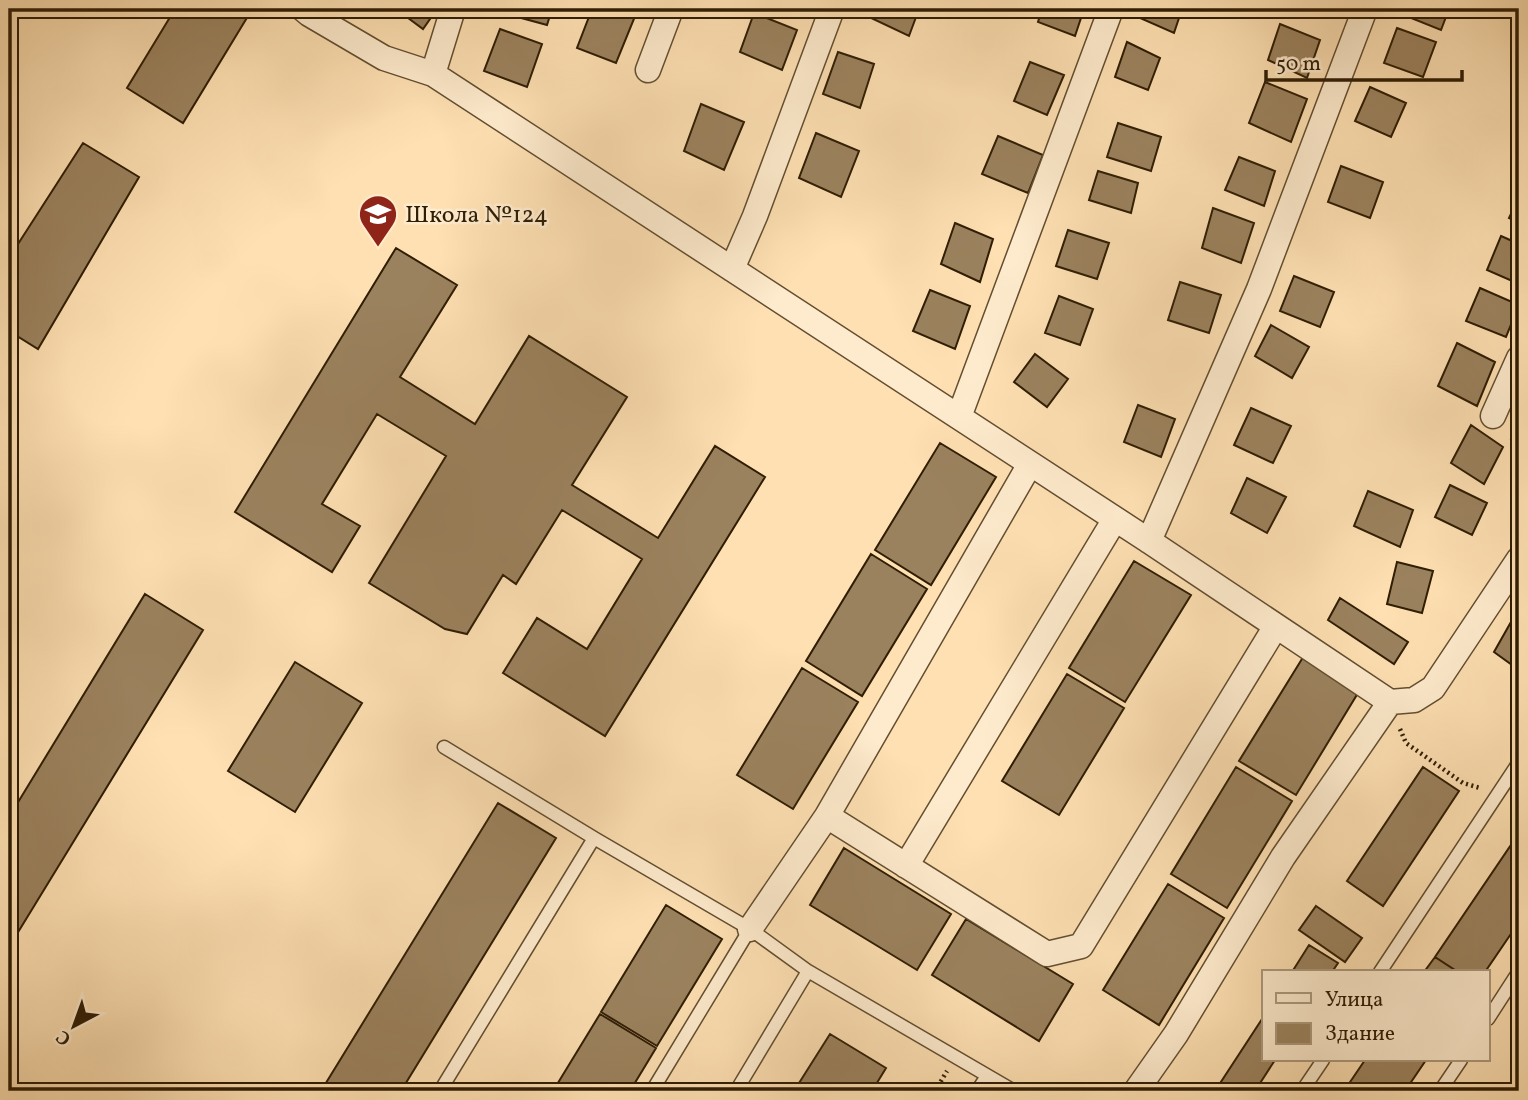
<svg xmlns="http://www.w3.org/2000/svg" width="1528" height="1100" font-family="Vollkorn,serif">
  <style>
    .building { fill: #9b825e; stroke: #2f1d04; stroke-width: 2 }
    .lines { fill: none; stroke-linecap: round; stroke-linejoin: round }
    .service-casing { stroke: #634e30; stroke-width: 15 }
    .minor-casing { stroke: #634e30; stroke-width: 27 }
    .path { stroke: #2f1d04; stroke-width: 4.5; stroke-dasharray: 2 3.5; stroke-linecap: butt }
    .service { stroke: #feebcd; stroke-width: 12 }
    .minor { stroke: #feebcd; stroke-width: 24 }
    .labels { text-anchor: middle; stroke-width: 5; stroke-linejoin: round; paint-order: stroke }
    .poi-label { font-size: 24px; fill: #2f1d04; stroke: #feebcd; text-anchor: start }
  </style>
  <rect width="100%" height="100%" fill="#fee0b2"/>
  <filter id="stains"><feTurbulence type="fractalNoise" baseFrequency=".00286" numOctaves="4"/><feColorMatrix values="0 0 0 0 .2 0 0 0 0 .09 0 0 0 0 .02 0 0 0 .5 -.17"/></filter>
  <radialGradient id="worn" r=".72"><stop offset=".6" stop-color="#630" stop-opacity="0"/><stop offset="1" stop-color="#630" stop-opacity=".3"/></radialGradient>
  <path class="building" d="M175 9H237L248 16 183 123 127 88Z
    M396 9H437L423 29Z
    M504 9H552L547 25 503 13Z
    M592 9H638L616 63 577 48Z
    M872 9H919L909 36 869 17Z
    M1042 9H1084L1075 36 1038 22Z
    M1143 9H1182L1174 33 1140 18Z
    M1403 9H1449L1441 30 1401 14Z
    M754 13 797 30 782 70 740 52Z
    M1280 24 1320 40 1307 78 1268 60Z
    M1397 28 1436 42 1423 77 1384 63Z
    M500 29 542 44 527 87 484 71Z
    M1127 42 1160 58 1148 90 1115 77Z
    M838 52 874 64 860 108 823 94Z
    M1030 62 1064 75 1047 115 1014 101Z
    M1265 82 1307 99 1291 142 1249 123Z
    M1370 87 1406 103 1391 137 1355 121Z
    M701 104 744 122 724 170 684 151Z
    M1118 123 1161 137 1151 171 1107 157Z
    M816 133 859 151 841 197 799 178Z
    M998 136 1043 155 1028 193 982 174Z
    M83 143 139 177 38 349 9 331V258Z
    M1239 157 1275 171 1264 206 1225 190Z
    M1341 166 1383 182 1370 218 1328 202Z
    M1098 171 1138 183 1131 213 1089 200Z
    M1519 197V223L1509 218Z
    M1213 208 1254 223 1241 263 1202 248Z
    M955 223 993 239 980 282 941 264Z
    M1068 230 1109 243 1097 279 1056 266Z
    M1501 236 1519 244V284L1487 270Z
    M396 248 457 285 400 377 475 424 529 336 627 397 572 485 658 538 715 446 765 477 605 736 503 673 537 618 587 649 642 559 562 510 516 584 503 575 467 634 445 629 369 583 446 456 377 414 322 504 360 526 332 572 235 512Z
    M1294 276 1334 292 1320 327 1280 311Z
    M1180 282 1221 295 1209 333 1168 320Z
    M1480 288 1519 305 1506 337 1466 321Z
    M930 290 970 306 955 349 913 331Z
    M1059 296 1093 309 1080 345 1045 333Z
    M1271 325 1309 347 1292 378 1255 356Z
    M1457 343 1495 362 1477 406 1438 386Z
    M1035 354 1068 379 1047 407 1014 382Z
    M1138 405 1175 419 1161 457 1124 442Z
    M1251 408 1291 426 1273 463 1234 445Z
    M1471 425 1503 447 1484 484 1451 463Z
    M1519 425V444L1511 439Z
    M940 443 996 477 931 585 875 550Z
    M1247 478 1286 497 1267 533 1231 513Z
    M1450 485 1487 503 1472 535 1435 517Z
    M1368 491 1413 510 1400 547 1354 526Z
    M871 554 927 589 862 696 806 661Z
    M1134 561 1191 595 1125 702 1069 668Z
    M1397 562 1433 571 1422 613 1387 604Z
    M145 594 203 630 9 947V817Z
    M1340 598 1408 642 1394 664 1328 620Z
    M1511 622 1519 627V670L1494 652Z
    M1305 654 1361 688 1296 795 1239 761Z
    M295 662 362 703 295 812 228 771Z
    M802 668 858 702 793 809 737 775Z
    M1067 674 1124 708 1059 815 1002 781Z
    M1236 767 1292 801 1227 908 1171 874Z
    M1423 767 1459 791 1383 906 1347 881Z
    M498 803 556 838 401 1091H321Z
    M1513 842 1519 846V922L1485 972H1458L1435 957Z
    M844 848 951 914 917 970 810 905Z
    M1168 884 1224 918 1159 1025 1103 990Z
    M666 905 722 939 657 1046 601 1012Z
    M1316 906 1362 938 1345 962 1299 930Z
    M966 919 1073 984 1039 1041 932 975Z
    M1309 945 1338 963 1332 972H1292Z
    M1435 957 1458 972H1424Z
    M600 1014 656 1048 630 1091H553Z
    M1264 1016V1060H1275L1255 1091H1215Z
    M830 1034 886 1068 872 1091H794Z
    M1365 1060H1426L1405 1091H1344Z"/>
  <g class="lines">
    <g class="service-casing">
      <path id="service" d="M444 747 594 838
        M1380 972 1519 762
        M1488 1019 1519 971
        M440 1091 594 838 750 929 808 971 1014 1091
        M652 1091 750 929
        M736 1091 808 971
        M977 1091 987 1076
        M1302 1091 1323 1060
        M1440 1091 1461 1060"/>
    </g>
    <g class="minor-casing">
      <path id="minor" d="M303 9 309 14 384 58 433 74 1149 541 1390 702
        M648 70 671 9
        M433 74 453 9
        M732 269 755 216 832 9
        M1493 416 1519 358
        M959 417 1111 9
        M1030 464 827 816 1047 954 1081 946 1276 626
        M1149 541 1259 289 1365 9
        M1390 702 1414 700 1433 688 1519 559
        M906 866 1115 519
        M750 929 827 816
        M1136 1091 1176 1034 1283 857 1390 702"/>
    </g>
    <path class="path" d="M1400 729 1406 743 1463 783 1480 788
      M935 1091 947 1071"/>
    <use href="#service" class="service"/>
    <use href="#minor" class="minor"/>
  </g>
  <defs>
    <g id="school-pin" transform="scale(2.0125)"><path d="M0 17L-7.5 6A9.5 9.5 0 1 1 7.5 6Z" fill="#8f2418" stroke="#feebcd"/><path d="M0-5L7-2L0 1L-7-2ZM-4 1L0 2.5L4 1V4Q0 6-4 4Z" fill="#fff"/></g>
  </defs>
  <g fill-rule="evenodd">
    <use href="#school-pin" x="378" y="214"/>
  </g>
  <g class="labels">
    <g class="poi-label">
      <text x="405" y="222">Школа №124</text>
    </g>
  </g>
  <rect width="1528" height="1100" fill="none" stroke="#fee0b2" stroke-width="35"/>
  <rect x="10" y="10" width="1507" height="1079" fill="none" stroke="#2f1d04" stroke-width="3.5"/>
  <rect x="18" y="18" width="1493" height="1065" fill="none" stroke="#2f1d04" stroke-width="2"/>
  <rect x="1262" y="970" width="228" height="91" fill="#feebcd" stroke="#ab997d" stroke-width="2"/>
  <rect x="1276" y="993" width="35" height="10" fill="#feebcd" stroke="#ab997d" stroke-width="2"/>
  <text x="1325" y="1006" font-size="21" fill="#2f1d04">Улица</text>
  <rect x="1276" y="1023" width="35" height="21" fill="#9b825e" stroke="#ab997d" stroke-width="2"/>
  <text x="1325" y="1040" font-size="21" fill="#2f1d04">Здание</text>
  <g transform="translate(74 1026) rotate(221)" stroke="#feebcd" stroke-width="5" paint-order="stroke">
  <path d="M0-5L12 26L0 18L-12 26Z" fill="#2f1d04"/>
  <text y="-10" font-size="19" font-weight="bold" text-anchor="middle" fill="#2f1d04">С</text>
  </g>
  <path d="M1266 70v10h196v-10" fill="none" stroke="#2f1d04" stroke-width="3.5"/>
  <text x="1276" y="70" font-size="21" fill="#2f1d04" stroke="#feebcd" stroke-width="5" paint-order="stroke">50 m</text>
  <rect width="100%" height="100%" filter="url(#stains)"/>
  <rect width="100%" height="100%" fill="url(#worn)"/>
</svg>
